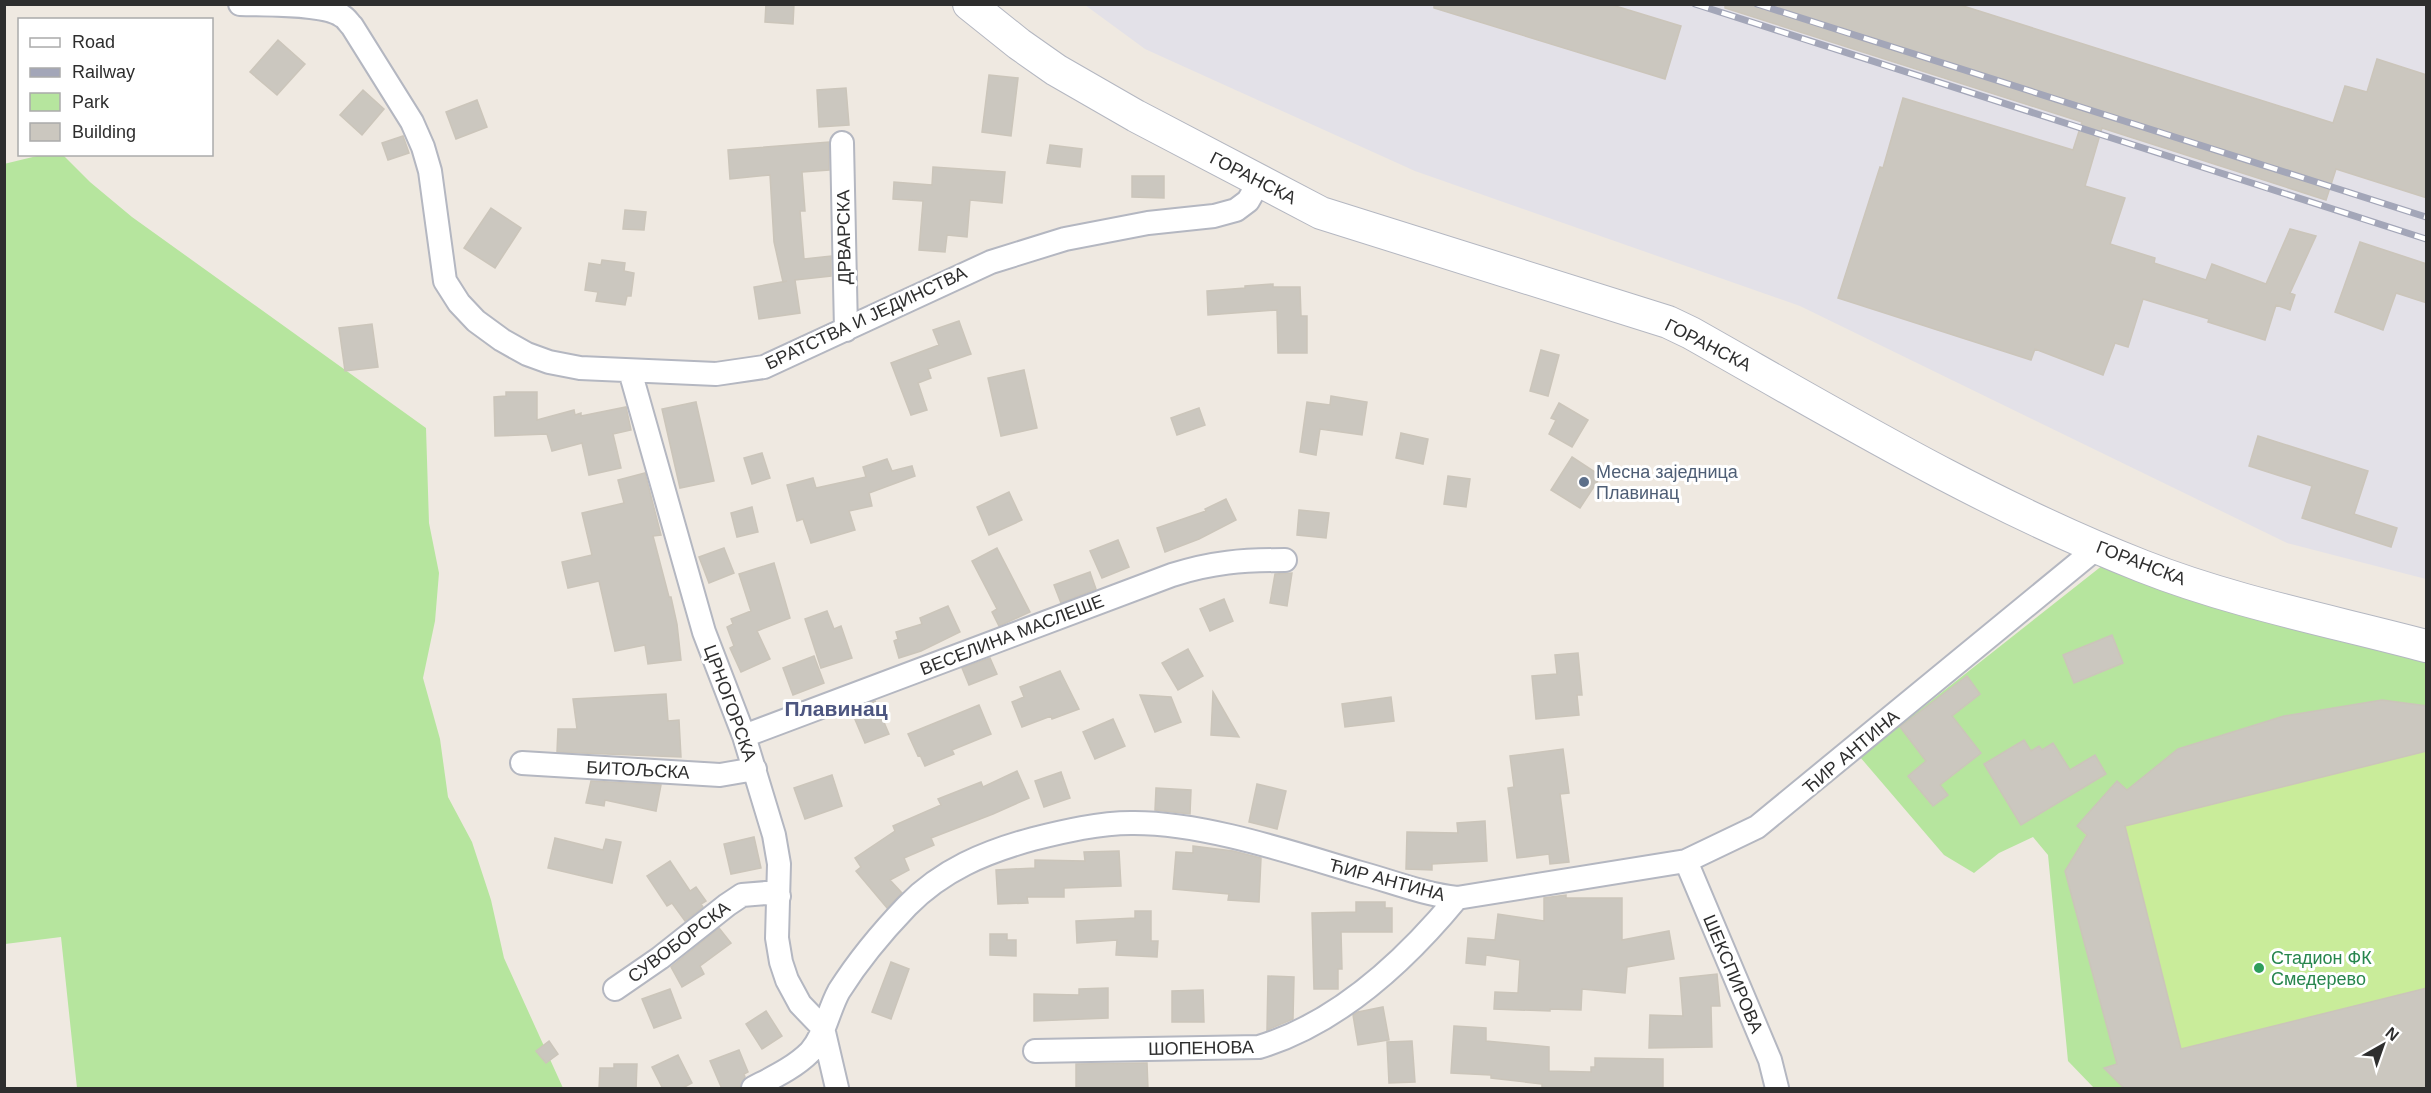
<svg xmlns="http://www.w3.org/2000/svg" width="2431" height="1093" font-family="Helvetica,sans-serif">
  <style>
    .industrial { fill: #e3e1e8 }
    .green { fill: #b6e59e }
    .pitch { fill: #c9ec9a }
    .building { fill: #cbc7bf; stroke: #cbc5ba; stroke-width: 1.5 }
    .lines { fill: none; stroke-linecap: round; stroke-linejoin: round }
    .minor-casing { stroke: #b4b7c1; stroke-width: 26 }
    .secondary-casing { stroke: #b4b7c1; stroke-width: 34 }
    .minor { stroke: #fff; stroke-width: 22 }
    .secondary { stroke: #fff; stroke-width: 32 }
    .rail-casing { stroke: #a3a6b8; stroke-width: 7 }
    .rail { stroke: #fff; stroke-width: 4.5; stroke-dasharray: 14; stroke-linecap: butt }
    .service-dot { fill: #5c6f8a; stroke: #fff; stroke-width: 2 }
    .leisure-dot { fill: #2e9e5b; stroke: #fff; stroke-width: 2 }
    .labels { text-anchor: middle; stroke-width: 6; stroke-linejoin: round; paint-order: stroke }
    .street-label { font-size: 18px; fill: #2e2e2e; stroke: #fff }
    .service-label { font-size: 18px; fill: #4e5e75; stroke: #fff; text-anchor: start }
    .leisure-label { font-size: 18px; fill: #27864d; stroke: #fff; text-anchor: start }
    .quarter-label { font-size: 21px; font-weight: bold; fill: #4d5680; stroke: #fff }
  </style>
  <rect width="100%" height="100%" fill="#efe9e1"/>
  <path class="industrial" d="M1085 5H2426V579L2287 543 1800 306 1415 171 1145 49Z"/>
  <path class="green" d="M41 155H63L90 182 132 217 426 428 429 523 439 573 435 621 423 678 440 739 448 797 472 842 491 900 504 958 563 1088H77L61 937 5 944 4 164Z
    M2103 565 2426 659V1088H2094L2068 1061 2048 855 2033 837 1999 853 1974 873 1944 855 1860 757Z"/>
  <path class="pitch" d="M2382 700 2426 706V1088H2125L2104 1068 2117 1064 2065 871 2086 835 2077 826 2117 781 2128 790 2178 749 2284 716Z"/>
  <path class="building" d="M766 4H794L793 24 765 22Z
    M1434 4H1609L1681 26 1665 79 1434 8Z
    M1725 4H1957L2333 123 2345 86 2367 92 2377 59 2427 75V198L2336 169 2326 200 2102 128 2085 186 2125 198 2110 244 2155 258 2154 263 2206 280 2212 264 2266 284 2290 229 2316 236 2290 293 2295 295 2290 310 2276 305 2265 340 2208 322 2209 319 2143 299 2128 347 2115 343 2103 375 2035 349 2031 360 1838 298 1880 167 1883 168 1903 98 2073 150 2082 122 1725 8Z
    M278 40 305 64 277 95 250 72Z
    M989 75 1018 78 1011 136 982 132Z
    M846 88 849 125 819 127 817 90Z
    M363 90 384 109 362 135 340 115Z
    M477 100 487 127 456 139 446 112Z
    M403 136 409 153 388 160 382 143Z
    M829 142V170L802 172 805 211H800L804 259 831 256V276L795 280 800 313 759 319 754 287 787 281 783 282 774 242 770 175 730 179 728 150Z
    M1050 145 1082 149 1080 167 1047 163Z
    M933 167 1005 172 1002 203 970 200 967 237 947 235 945 252 919 250 923 201 893 199 894 182 932 185Z
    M1132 176H1164V198L1132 197Z
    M491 208 521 228 495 268 464 248Z
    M625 210 646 212 644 230 623 229Z
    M2360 242 2427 264V303L2396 293 2383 330 2335 312Z
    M602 260 625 263 624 271 634 273 631 296H627L625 305 596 301 598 292 585 290 589 263 601 265Z
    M1273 284V287H1300L1301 316H1307V353H1278L1277 310 1208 315 1207 291 1245 288V286Z
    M959 321 971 354 928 369 931 378 918 383 927 410 911 415 891 363 939 345 933 330Z
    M372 324 378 367 345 371 339 328Z
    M1541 350 1559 355 1548 396 1530 391Z
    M1024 370 1037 428 1001 436 988 378Z
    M506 392H537V420L574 410 575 415 581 413V416L626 407 631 430 613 434 621 468 589 475 582 443 552 451 547 434 495 436 494 397 506 396Z
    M1331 396 1367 402 1362 435 1320 429 1316 455 1300 452 1307 402 1330 405Z
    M696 402 714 481 680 488 662 409Z
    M1559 403 1588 420 1572 447 1549 434 1556 420 1551 418Z
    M1199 408 1205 425 1177 435 1171 418Z
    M1401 433 1428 439 1423 464 1396 458Z
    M2258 436 2368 471 2354 514 2397 528 2391 547 2302 518 2312 486 2249 466Z
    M762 453 770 478 752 484 744 458Z
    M1572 457 1601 476 1580 508 1551 490Z
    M887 459 892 471 912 466 915 476 869 493 872 506 849 511 855 530 811 543 803 519 797 521 787 485 813 478 816 488 866 477 863 467Z
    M645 473 661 535 653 536 669 597H671L677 624 681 660 648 664 645 645 615 651 599 581 568 588 562 562 592 555 582 513 624 503 618 480Z
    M1448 476 1470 479 1466 507 1444 504Z
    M1009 492 1022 520 989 535 977 507Z
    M1226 499 1236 520 1199 539 1165 552 1157 528 1206 511 1205 509Z
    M752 507 758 532 737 537 731 513Z
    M1299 510 1329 513 1326 538 1297 535Z
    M1118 540 1129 567 1102 578 1090 551Z
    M724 548 734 573 709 583 699 557Z
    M997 548 1030 612 999 626 992 612 997 609 972 561Z
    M774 563 790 618 757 631 770 659 741 672 730 648 734 646 727 627 733 624 731 619 751 611 739 574Z
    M1090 572 1096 589 1061 603 1054 585Z
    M1292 573 1287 606 1270 603 1275 574Z
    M1224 599 1233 621 1210 631 1200 609Z
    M948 606 960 632 921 651 899 658 894 641 898 639 896 632 922 624 920 618Z
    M827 611 834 629 841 626 852 658 821 668 805 619Z
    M2112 635 2123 663 2074 683 2063 655Z
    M1188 649 1203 676 1178 690 1162 663Z
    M1578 653 1582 695H1577L1579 715 1536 719 1532 676 1557 674 1555 655Z
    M814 656 824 683 793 695 783 668Z
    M990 658 997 674 969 685 962 668Z
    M1060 671 1079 709 1052 719 1051 716 1022 727 1012 702 1024 697 1020 687Z
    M1967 676 1980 694 1952 716 1981 753 1940 785 1948 795 1933 806 1908 776 1926 761 1900 727Z
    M1213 692 1239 737 1211 735Z
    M666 694 668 721 679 720 681 757 557 752 558 729H577L573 699Z
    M1140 695 1171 697 1181 722 1155 732Z
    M1391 697 1394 721 1345 727 1342 704Z
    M2382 700 2427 706V751L2125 826 2181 1049 2427 988V1089H2125L2104 1068 2117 1064 2065 871 2087 835 2077 826 2117 781 2127 790 2178 749 2284 716Z
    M875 701 889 734 865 743 851 710Z
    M979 705 991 734 952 750 954 754 925 766 920 755 918 756 908 734Z
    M1113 719 1125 746 1095 759 1083 732Z
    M2024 740 2031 751 2039 746 2042 750 2053 743 2070 770 2095 755 2106 774 2021 825 1984 764Z
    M1563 749 1569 793 1560 794 1569 862 1550 864 1549 854 1517 858 1508 788 1514 787 1510 756Z
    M1017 771 1029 798 993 814 931 838 934 845 904 858 909 870 890 880 902 893 887 908 856 871 861 867 855 858 895 831 893 826 941 805 938 799 981 782 983 787Z
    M1061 772 1070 798 1044 807 1035 781Z
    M832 775 842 806 805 819 794 788Z
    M591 781 661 785 656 811 605 800 604 806 586 803Z
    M1257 784 1286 791 1277 829 1249 822Z
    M1156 788 1191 790 1190 814 1155 810Z
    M1485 821 1487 861 1432 864V870L1406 869 1407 832 1458 833 1457 823Z
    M754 837 761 868 731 874 724 844Z
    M555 838 603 850 606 839 621 842 612 883 548 868Z
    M1193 846 1233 851 1261 858 1259 902 1228 900 1229 894 1173 889 1176 852 1193 853Z
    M1119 851 1121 886 1064 888V897H1027L1028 903 998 904 996 870 1035 868V860L1085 861 1084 852Z
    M670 861 690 891 696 887 706 901 701 904 703 907 685 921 672 903 667 906 647 876Z
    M1566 895V898H1622V940L1669 931 1674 959 1627 967 1625 993 1582 989 1581 1010 1550 1009V1011L1494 1009 1495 992 1518 993 1520 960 1486 955 1485 965 1466 963 1468 938 1495 940 1498 914 1544 921V898Z
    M1356 902H1385V908H1392V932H1341L1342 969H1338V989H1314L1312 913 1356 912Z
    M1135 911H1151V941H1158L1157 957 1116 955 1117 940 1077 943 1076 921 1135 918Z
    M719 928 731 943 700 966 704 974 682 987 671 967Z
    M990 934H1007V940H1016V956L990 955Z
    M891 962 909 969 891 1019 872 1012Z
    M1717 974 1720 1006H1711L1712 1047 1649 1048 1650 1015 1683 1016 1680 978Z
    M1268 976 1294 977 1293 1019 1267 1030Z
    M1108 988V1018L1034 1021V994L1079 995V989Z
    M670 989 681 1018 654 1028 642 999Z
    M1203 990 1204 1022H1172V991Z
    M1383 1007 1389 1040 1358 1045 1353 1015 1358 1012Z
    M766 1011 782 1036 762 1049 746 1024Z
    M1454 1026 1486 1028V1041L1549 1047V1071L1591 1072V1067H1595V1058L1663 1059V1089H1542V1084L1491 1078V1075L1451 1073Z
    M549 1041 558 1054 546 1063 536 1051Z
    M1412 1041 1415 1082 1389 1083 1387 1042Z
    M739 1050 748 1072 744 1074 745 1077 740 1087 722 1089 710 1061Z
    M678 1055 692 1083 681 1089H663L652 1067Z
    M1147 1063 1148 1089H1076V1064Z
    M614 1064H637L636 1089H599L600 1068H614Z"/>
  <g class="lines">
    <g class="minor-casing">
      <path id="minor" d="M240 4C264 5 324 3 342 16 346 18 349 23 352 26L412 122 423 147 430 171 445 281 459 303 476 321 502 340 527 354 549 362 580 368 716 374 764 367 991 262 1065 239 1148 223 1214 216 1236 210 1248 201 1259 182
        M842 143 846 330
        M630 371 704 632 744 736 774 835 779 864 777 938 781 962 787 980 800 1004 823 1028 837 1088
        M744 736 1172 575C1213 562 1242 560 1285 560
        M522 763 720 775 755 769
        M1686 861 1770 1060 1777 1088
        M615 989 660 958 727 905 742 895 766 893 779 896
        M1035 1051 1259 1047C1339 1023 1405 961 1457 898
        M753 1088C772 1078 794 1068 810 1052 825 1035 828 1011 839 991 858 961 882 932 907 906 942 870 985 852 1033 839 1065 831 1099 823 1131 823 1201 822 1290 852 1357 872 1391 881 1422 894 1457 898L1686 861 1757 827 2098 547"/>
    </g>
    <g class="secondary-casing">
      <path id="secondary" d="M969 4 1019 44 1056 70 1136 116 1321 213 1668 322 1691 333C1838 416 1984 504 2142 566 2233 602 2332 621 2426 646"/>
    </g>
    <use href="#minor" class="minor"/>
    <use href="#secondary" class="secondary"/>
    <g class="rail-casing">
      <path id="rail" d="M1695 4 2426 239
        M1757 4 2426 217"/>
    </g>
    <use href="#rail" class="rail"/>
  </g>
  <circle class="service-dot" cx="1584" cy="482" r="6"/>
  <circle class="leisure-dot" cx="2259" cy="968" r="6"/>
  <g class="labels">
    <g class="street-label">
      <text transform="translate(1253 178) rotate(27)" y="6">ГОРАНСКА</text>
      <text transform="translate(844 237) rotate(-91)" y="6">ДРВАРСКА</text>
      <text transform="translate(866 318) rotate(-25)" y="6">БРАТСТВА И ЈЕДИНСТВА</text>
      <text transform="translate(1708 345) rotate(27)" y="6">ГОРАНСКА</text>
      <text transform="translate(2141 563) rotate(21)" y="6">ГОРАНСКА</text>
      <text transform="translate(1012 635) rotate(-21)" y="6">ВЕСЕЛИНА МАСЛЕШЕ</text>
      <text transform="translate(730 703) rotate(70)" y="6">ЦРНОГОРСКА</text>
      <text transform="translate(1851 752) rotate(-40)" y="6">ЋИР АНТИНА</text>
      <text transform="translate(638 770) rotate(3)" y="6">БИТОЉСКА</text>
      <text transform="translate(1387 880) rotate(15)" y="6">ЋИР АНТИНА</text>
      <text transform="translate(679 942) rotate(-37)" y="6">СУВОБОРСКА</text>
      <text transform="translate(1733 974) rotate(67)" y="6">ШЕКСПИРОВА</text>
      <text transform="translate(1201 1048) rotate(-1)" y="6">ШОПЕНОВА</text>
    </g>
    <g class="service-label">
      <text x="1596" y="478">Месна заједница<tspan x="1596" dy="21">Плавинац</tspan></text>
    </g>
    <g class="leisure-label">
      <text x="2271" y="964">Стадион ФК<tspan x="2271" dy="21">Смедерево</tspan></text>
    </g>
    <g class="quarter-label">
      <text x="836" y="716">Плавинац</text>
    </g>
  </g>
  <rect width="2431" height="1093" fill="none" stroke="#2e2e2e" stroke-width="12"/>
  <rect x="18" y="18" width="195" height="138" fill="#ffffff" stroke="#ababab" stroke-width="1.5"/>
  <rect x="30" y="38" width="30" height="9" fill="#ffffff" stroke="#ababab" stroke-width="1.5"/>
  <text x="72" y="48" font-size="18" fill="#2e2e2e">Road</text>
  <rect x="30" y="68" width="30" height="9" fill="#a3a6b8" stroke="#ababab" stroke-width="1.5"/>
  <text x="72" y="78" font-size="18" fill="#2e2e2e">Railway</text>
  <rect x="30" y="93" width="30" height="18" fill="#b6e59e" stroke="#ababab" stroke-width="1.5"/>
  <text x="72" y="108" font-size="18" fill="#2e2e2e">Park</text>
  <rect x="30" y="123" width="30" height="18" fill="#cbc7bf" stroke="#ababab" stroke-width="1.5"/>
  <text x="72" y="138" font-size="18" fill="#2e2e2e">Building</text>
  <g transform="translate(2383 1045) rotate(40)" stroke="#ffffff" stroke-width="4.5" paint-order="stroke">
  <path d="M0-4.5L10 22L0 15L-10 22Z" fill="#2e2e2e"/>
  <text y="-9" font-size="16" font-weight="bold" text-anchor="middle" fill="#2e2e2e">N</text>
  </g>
</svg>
